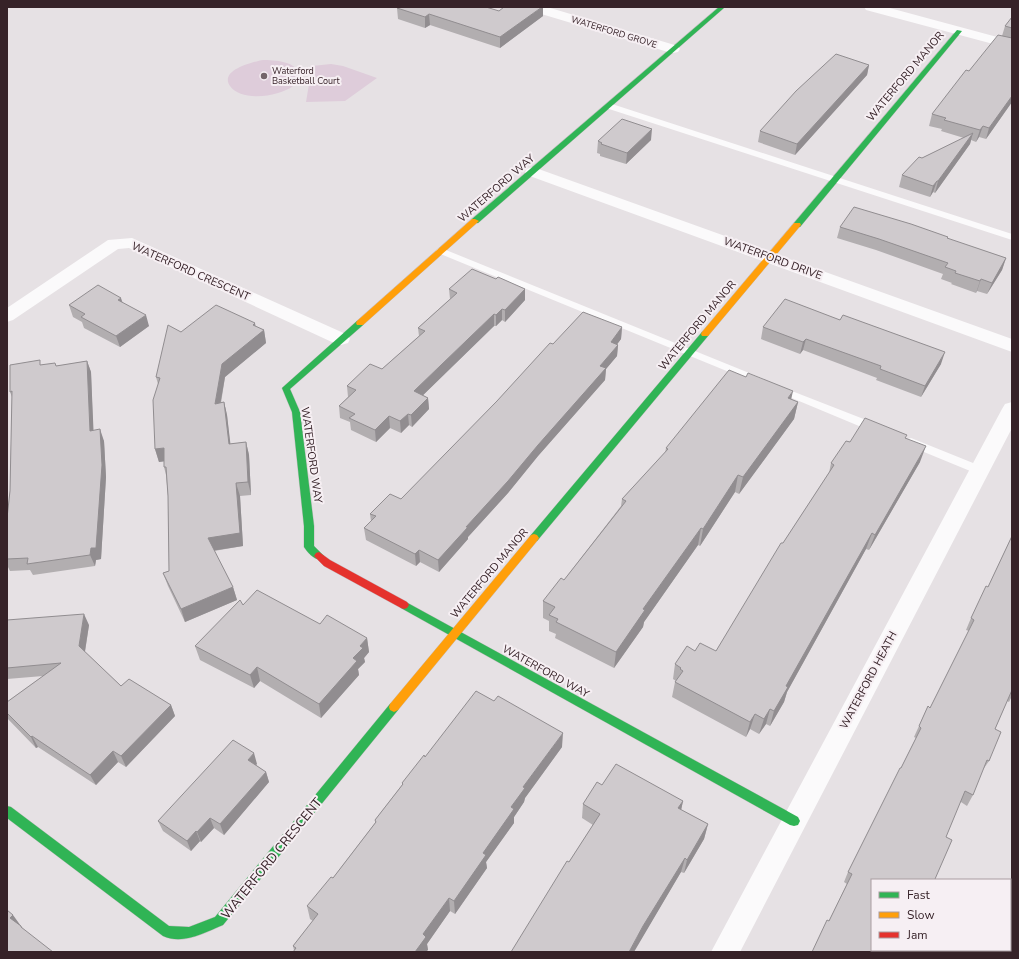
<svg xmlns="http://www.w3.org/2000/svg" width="1019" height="959" font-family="'Nunito Sans',sans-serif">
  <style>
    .green { fill: #deccda }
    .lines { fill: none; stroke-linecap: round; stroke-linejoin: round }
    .fast-casing { stroke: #c6bec2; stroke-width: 1 }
    .slow-casing { stroke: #c6bec2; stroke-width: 1 }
    .jam-casing { stroke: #c6bec2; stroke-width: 1 }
    .lane { fill: #fbfafb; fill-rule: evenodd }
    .street { fill: #fbfafb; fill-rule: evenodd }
    .fast { fill: #30b455; fill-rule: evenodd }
    .slow { fill: #ff9f0a; fill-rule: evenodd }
    .jam { fill: #e5322d; fill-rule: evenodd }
    .wall { fill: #b2aeb0 }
    .shaded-wall { fill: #918d90 }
    .building { fill: #cfcacd; stroke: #918d90 }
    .poi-dot { fill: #74656a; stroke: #f6eff3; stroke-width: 1.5 }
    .labels { text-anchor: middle; stroke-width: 4; stroke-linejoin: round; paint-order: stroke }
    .far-street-label { font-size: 9px; fill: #362228; stroke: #f6eff3 }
    .far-poi-label { font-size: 9px; fill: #362228; stroke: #f6eff3; text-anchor: start }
    .street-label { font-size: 11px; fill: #362228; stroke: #f6eff3 }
    .near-street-label { font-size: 13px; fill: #362228; stroke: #f6eff3 }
  </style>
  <rect width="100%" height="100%" fill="#e6e1e4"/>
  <path class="green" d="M263 60C273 60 299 61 299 76 299 80 296 84 293 86 279 97 241 102 230 86 219 70 253 62 263 60Z
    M331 64 343 66 377 78 345 101 306 102 312 66Z"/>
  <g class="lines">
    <g class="fast-casing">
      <path id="fast" d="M719 7H725L478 223H472V219Z
        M957 30 962 31 800 227H794V223Z
        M360 320 363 321 364 323 363 325 290 389 300 412 314 526V546L324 556 322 559C315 561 308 553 304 547V526L292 412 282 388 357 321Z
        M705 331 708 332 709 334 708 336 537 541H531L529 538 531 535 702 332Z
        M404 601 798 817 800 821 798 825 794 826 790 825 401 608 399 605 401 602Z
        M394 702 398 704 399 707 398 710 223 925C204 933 183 945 163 936L7 818V806L11 807 169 926 189 927 215 917 390 704Z"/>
    </g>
    <g class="slow-casing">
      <path id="slow" d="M472 219H475L479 221 363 325H357L356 323 357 321Z
        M794 223H800L801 225 708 336H702L701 334 702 332Z
        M534 534 537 535 539 538 537 541 398 710 394 712 390 710 389 707 390 704 531 535Z"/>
    </g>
    <g class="jam-casing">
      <path id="jam" d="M319 552 330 560 407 602 409 605 407 608 404 609 401 608 324 566 314 556 316 553Z"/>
    </g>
    <path class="lane" d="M606 104H612L1012 234V240L606 108Z
      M441 248 764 379 765 381 760 384 756 383 438 253 436 251 438 249Z
      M779 386 879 425 880 428 879 431H871L775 391 774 389Z
      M911 438 983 467 984 470 983 473H975L907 445 906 442 907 439Z"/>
    <path class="street" d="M526 7H547L678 46 680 49 678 52 673 53 668 52 528 10Z
      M864 7H886L1012 41V49L866 10Z
      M533 167 1012 339V352L527 175 525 172 527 169Z
      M132 238 348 335 350 339 348 343 341 345 334 343 129 248 118 249 13 320 7 322V308L108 240Z
      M1012 402V428L740 952H711L1002 409 1005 404Z"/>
    <use href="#fast" class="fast"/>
    <use href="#slow" class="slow"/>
    <use href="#jam" class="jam"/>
  </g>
  <path class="wall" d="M397 8 499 11 543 16 500 48 430 25 425 28 398 19Z
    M1012 17V102L986 139 979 137 976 142 971 140 970 144 935 193 933 192 930 197 899 187 902 175 922 158 964 138 941 131 942 129 929 126 932 114 969 71 1002 36 1005 26Z
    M869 65 867 75 795 155 758 142 760 131Z
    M651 140 626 164 600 156V154L597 153 598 141Z
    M840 227 947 239 1006 258 1002 270 987 294 977 291 976 293 951 284 952 283 941 279 943 274 876 250 837 238Z
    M449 289 525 300 505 322 502 320 496 326H494L423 395 428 398 429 409 412 427 409 425 401 433 390 428 376 442 351 430 350 422 340 418 339 406 348 397 347 386 382 369 419 336 418 328 450 299Z
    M123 303 149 326 120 347 84 328 82 322 73 317 69 305Z
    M255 326 264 330 266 343 225 377 221 403 224 402 227 415 230 444 246 442 249 455 251 495 240 496 243 546 214 551 233 587 237 600 185 622 168 586 163 573 169 571 168 496 166 475 164 467V461L159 462 155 449 158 384 156 377 181 332Z
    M622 327 621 339 617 344 618 345 617 356 606 369 605 380 538 456 508 493 468 537V539L439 572 420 562 416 566 366 540 364 528 371 521 370 514 401 499Z
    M763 327 941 364 921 397 876 380 877 378 803 350 800 354 761 339Z
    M87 361 91 372 93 430 104 441 106 477 101 559 96 560 95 566 33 575 30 570 10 571 7 565V518L10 491 12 397 10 392 42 365 57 366Z
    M791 399 798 402 794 419 739 494 735 492 700 546 698 545 644 622 643 627 614 668 555 638 556 634 549 631V621L543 618V601L564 580 621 506 622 499 665 453 666 448Z
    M906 438 920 462 869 550 866 549 787 692 784 702 770 726 766 724 759 734 750 729 746 737 672 697 675 682 676 681 673 679 675 664 695 651H716L783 543 829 473 831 463 850 442Z
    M1012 536V696L1009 702 1007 701 995 729 989 761 982 771 973 795 967 806 961 802 829 921 847 884 844 882 848 872 901 768 916 738 914 737 928 706 930 708 969 631 966 630 971 618 988 587Z
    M7 620 89 625 85 652 121 686 171 705 175 716 126 767 118 762 96 785 38 747 36 748 7 718V702L43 676 7 679Z
    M320 624 367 638 369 652 364 658 365 662 358 669 359 675 321 718 260 681 254 688 200 660 195 646Z
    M562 747 525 798 524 802 514 817V823L486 862 487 868 455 914 450 911 427 944 428 950H294L293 946 313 921 310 919 307 906 333 878 375 823V820L402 785V783L425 757Z
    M257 764 256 765 266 772 269 782 224 835 214 828 201 842 200 841 191 851 163 831 158 821Z
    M602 785 683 801 681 810 708 824 704 839 684 873 681 872 641 939 569 862 593 825 582 818 583 804Z"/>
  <path class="shaded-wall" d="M542 7H543V16L500 48V37Z
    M429 14 430 25 425 28V17Z
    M869 65 867 75 795 155 797 144Z
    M1012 96V102L986 139 989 128Z
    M983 126 979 137 976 142 980 130Z
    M652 129 651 140 626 164 627 153Z
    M973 133 970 144 935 193 938 181Z
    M937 181 933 192 930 197 933 186Z
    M1006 258 1002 270 987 294 992 283Z
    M981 279 977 291 976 293 980 281Z
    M525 289V300L505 322V310Z
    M121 298 125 310 118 300Z
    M502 309V320L496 326V315Z
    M494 314V326L415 403 414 391Z
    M146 315 149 326 120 347 116 336Z
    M255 323 257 335 264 330 266 343 225 377 218 417 215 404 222 364Z
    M622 327 621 339 610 354 611 342Z
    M806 339 803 350 800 354 803 342Z
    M618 345 617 356 606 369 605 380 538 456 508 493 468 537V539L439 572 438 560 466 527 538 445 600 366Z
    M945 352 941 364 921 397 925 386Z
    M87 361 91 372 94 442 90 431Z
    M793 391 789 409 788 398Z
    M428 398 429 409 412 427 411 415Z
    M224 402 227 415 232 457 229 444Z
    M798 402 794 419 739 494 743 477Z
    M408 414 409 425 401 433 400 421Z
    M389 416 390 428 376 442 375 430Z
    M100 429 104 441 106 477 101 559 96 560 95 566 90 555Z
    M246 442 249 455 251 495 248 482Z
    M926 446 920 462 869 550 875 535Z
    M164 448 167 461 159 462 155 449Z
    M738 475 735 492 700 546 703 529Z
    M236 483 240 496 243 546 211 551 208 538Z
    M701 528 698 545 644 622 643 627 614 668 616 652 643 609Z
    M872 533 866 549 787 692 784 702 770 726 774 711 786 686Z
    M419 550 420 562 416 566 415 554Z
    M233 587 237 600 185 622 181 609Z
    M84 614 89 625 84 657 79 646Z
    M367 638 369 652 364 658 365 662 358 669 359 675 321 718 319 704 353 658 360 646Z
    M257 667 260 681 254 688 250 675Z
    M171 705 175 716 126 767 121 756Z
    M770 709 766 724 759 734 764 719Z
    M755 714 750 729 746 737 750 722Z
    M563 733 562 747 525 798 524 802 514 817V823L486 862 487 868 455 914 454 901 523 787Z
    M32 736 38 747 36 748 31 737Z
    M113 751 118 762 96 785 90 775Z
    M254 753 257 764 251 771 248 760Z
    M266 772 269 782 224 835 220 824Z
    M683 801 680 815 678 808Z
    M210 818 214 828 201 842 197 832Z
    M708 824 704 839 684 873 687 860Z
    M196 831 200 841 191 851 187 841Z
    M685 858 681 872 634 952H629L643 926Z
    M449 898 450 911 427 944 428 950 426 952H415L423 934Z
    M13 915 31 940 10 918Z"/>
  <path class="building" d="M399 7H486L499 11 504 7H542L500 37 429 14 425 17 397 8Z
    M1012 17V28L1005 26Z
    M998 35 1012 38V96L989 128 983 126 980 130 944 120 946 118 932 114 966 70 969 71Z
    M836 54 869 65 797 144 760 131 796 91Z
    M622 119 652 129 627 153 601 144 602 143 598 141Z
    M973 133 938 181H937L933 186 902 175 919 157 922 158Z
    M854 207 911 224 948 237 947 238 1006 258 992 283 981 279 980 281 955 273 956 271 945 267 948 263 879 239 840 227Z
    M472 269 496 279 498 277 525 289 505 310 502 309 496 315 494 314 414 391 428 398 411 415 408 414 400 421 389 416 375 430 349 418 355 414 339 406 356 390 347 386 370 364 382 369 425 331 418 328 457 293 449 289Z
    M98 285 121 298 118 300 146 315 116 336 81 317 85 314 69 305Z
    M785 299 840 320 843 315 945 352 925 386 880 369 881 366 806 339 803 342 763 327Z
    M216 305 255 323 253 325 264 330 222 364 215 404 224 402 229 444 246 442 248 482 236 483 240 533 208 538 233 587 181 609 163 573 169 571 168 496 166 467H164V448L155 449 153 400 160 378 156 377 168 325 181 332Z
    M583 312 622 327 611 342 618 345 600 366 606 368 538 445 508 481 466 527H468L438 560 419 550 415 554 364 528 376 516 370 514 390 494 401 499 497 401 550 343 553 344Z
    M40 360V365L55 363 56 366 87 361 90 431 100 429 102 465 96 548H91L90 555 27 564 28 558 7 559V518L10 491 12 391 10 392V365Z
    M729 370 746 377 748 373 793 391 788 398 798 402 743 477 738 475 703 529 701 528 643 609 645 610 616 652 556 622 558 619 549 615 555 607 543 601 561 578 564 580 626 501 622 499 668 449 666 448Z
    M865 418 907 435 905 438 926 446 875 535 872 533 786 686 788 687 774 711 770 709 764 719 755 714 750 722 675 682 683 671 680 669 681 668 675 664 687 646 695 651 700 643 716 651 781 543H783L834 465 831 463 846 441 850 442Z
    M1012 536V690L995 729 1001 732 989 761 987 760 973 795 965 791 946 837 952 840 935 879 937 880H872V950H898L897 952H812L827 920 829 921 852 874 848 872 900 768H901L921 728 919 726 928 706 930 708 974 620 971 618 986 586 988 587Z
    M257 590 320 624 327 615 367 638 360 646 363 648 353 658 357 661 319 704 257 667 250 675 195 646 240 600 243 605Z
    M84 614 79 646 121 686 129 679 171 705 121 756 113 751 90 775 32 736 31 737 7 713V702L61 663 7 668V620Z
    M476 691 494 701 498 696 563 733 523 787 525 788 511 807 514 809 483 853 486 855 454 901 449 898 423 934 426 937 415 952H293L296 948 293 946 318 914 307 906 331 877 333 878 376 822 375 820 403 784 402 783 424 755 425 757Z
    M233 740 254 753 248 760 266 772 220 824 210 818 197 832 196 831 187 841 158 821Z
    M616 764 683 801 678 808 708 824 687 860 685 858 643 926 629 952H511L567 861 569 862 600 814 583 804 597 782 602 785Z
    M7 910 13 915 10 918 21 926V927L53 952H7Z"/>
  <circle class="poi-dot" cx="264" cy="76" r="4"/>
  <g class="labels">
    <g class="far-street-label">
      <text transform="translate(614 32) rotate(17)" y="3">WATERFORD GROVE</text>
    </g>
    <g class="far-poi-label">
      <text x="272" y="74">Waterford<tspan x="272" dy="10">Basketball Court</tspan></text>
    </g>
    <g class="street-label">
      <text transform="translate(905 76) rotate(-50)" y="4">WATERFORD MANOR</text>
      <text transform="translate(496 188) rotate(-41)" y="4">WATERFORD WAY</text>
      <text transform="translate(773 258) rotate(20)" y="4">WATERFORD DRIVE</text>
      <text transform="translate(191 271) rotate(24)" y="4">WATERFORD CRESCENT</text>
      <text transform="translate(697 325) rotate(-50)" y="4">WATERFORD MANOR</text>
      <text transform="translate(312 455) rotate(82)" y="4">WATERFORD WAY</text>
      <text transform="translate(489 573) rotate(-50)" y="4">WATERFORD MANOR</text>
      <text transform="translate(546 671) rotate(29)" y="4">WATERFORD WAY</text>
      <text transform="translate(868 680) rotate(-62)" y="4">WATERFORD HEATH</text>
    </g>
    <g class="near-street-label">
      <text transform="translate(271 858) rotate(-51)" y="5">WATERFORD CRESCENT</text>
    </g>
  </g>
  <rect width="1019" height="959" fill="none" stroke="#362228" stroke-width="16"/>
  <rect x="871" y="879" width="140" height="72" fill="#f6eff3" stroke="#a99da2"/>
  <rect x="879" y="892" width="20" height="6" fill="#30b455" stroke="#a99da2"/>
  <text x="907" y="899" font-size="12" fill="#362228">Fast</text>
  <rect x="879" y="912" width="20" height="6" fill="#ff9f0a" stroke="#a99da2"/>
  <text x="907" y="919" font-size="12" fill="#362228">Slow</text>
  <rect x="879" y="932" width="20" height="6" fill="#e5322d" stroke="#a99da2"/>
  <text x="907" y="939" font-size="12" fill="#362228">Jam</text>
</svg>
